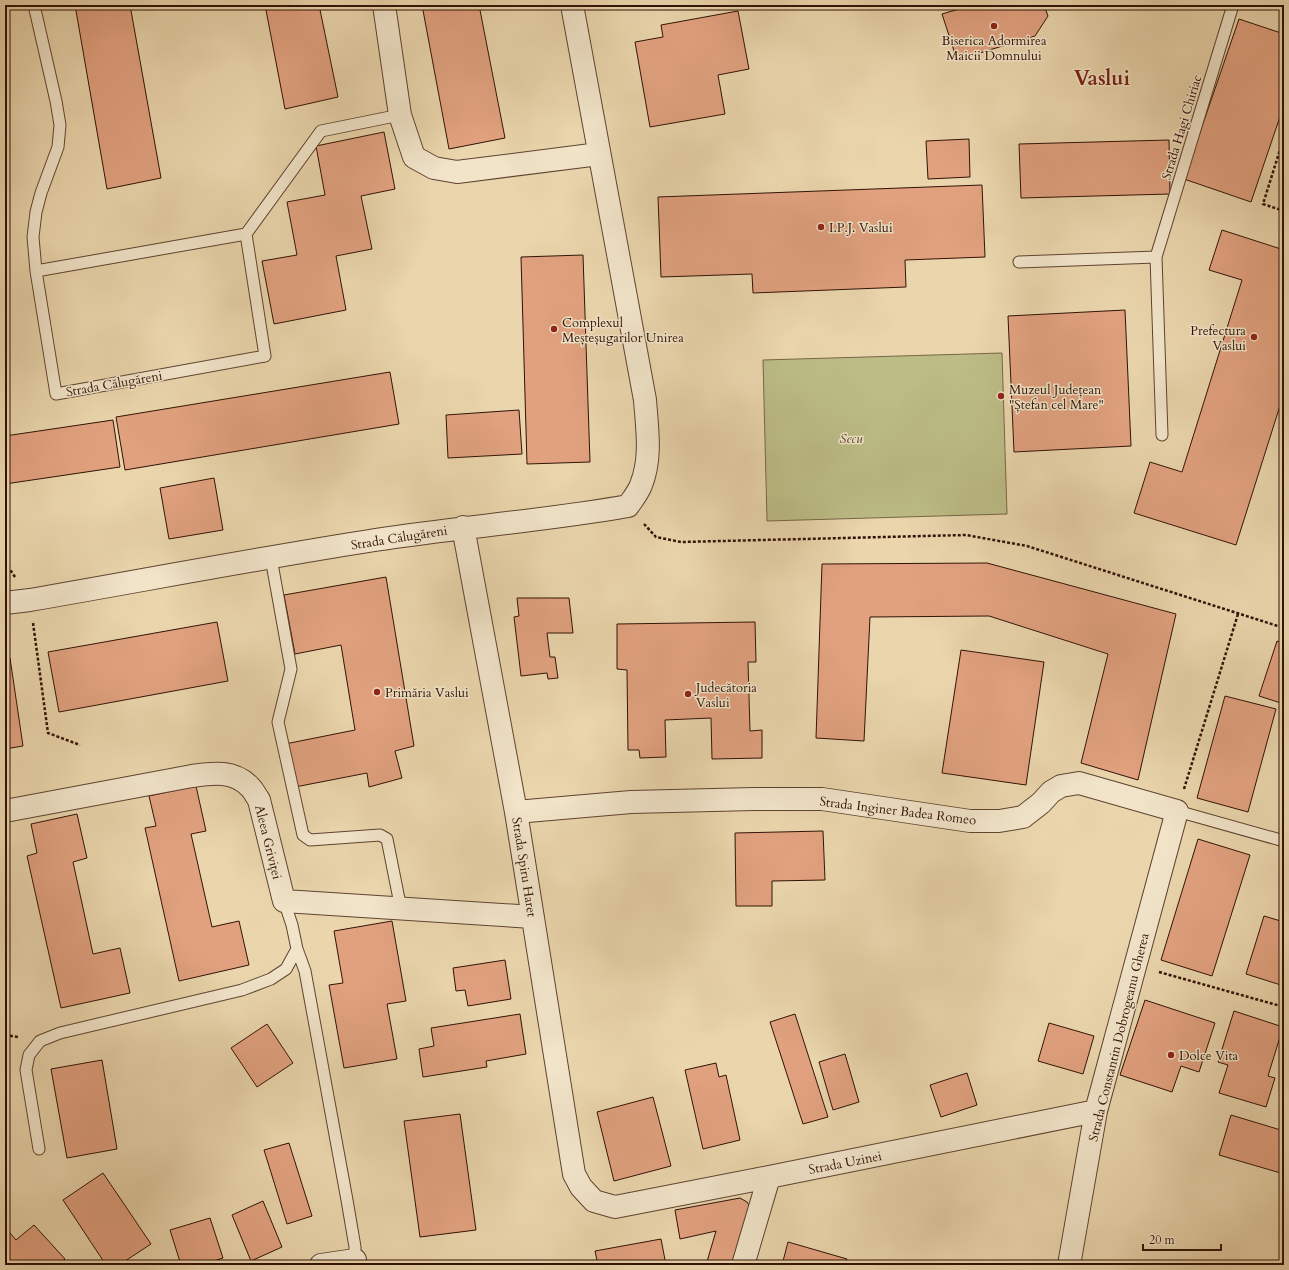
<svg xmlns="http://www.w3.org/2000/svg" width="1289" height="1270" font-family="Cardo,serif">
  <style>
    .green { fill: #bcbc86; stroke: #766746 }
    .building { fill: #e1a17f; stroke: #311206 }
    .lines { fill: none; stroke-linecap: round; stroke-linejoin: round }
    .lane-casing { stroke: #5f4330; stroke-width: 13 }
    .street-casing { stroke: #5f4330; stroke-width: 24 }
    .path { stroke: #311206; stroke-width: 2.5; stroke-dasharray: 3 2; stroke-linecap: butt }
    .lane { stroke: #f1e4c9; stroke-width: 11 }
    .street { stroke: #f1e4c9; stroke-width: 22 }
    .poi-dot { fill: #8f2418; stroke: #f1e4c9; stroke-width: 1.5 }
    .labels { text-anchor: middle; stroke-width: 3; stroke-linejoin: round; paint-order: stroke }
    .poi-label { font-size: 13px; fill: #311206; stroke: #f1e4c9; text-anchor: start }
    .street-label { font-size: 13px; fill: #311206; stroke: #f1e4c9 }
    .park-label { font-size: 13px; font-style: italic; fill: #5b452c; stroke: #f1e4c9 }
    .town-label { font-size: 21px; font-weight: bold; fill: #7a1f14; stroke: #f1e4c9 }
  </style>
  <rect width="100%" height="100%" fill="#ead5ac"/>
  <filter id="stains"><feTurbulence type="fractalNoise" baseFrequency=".005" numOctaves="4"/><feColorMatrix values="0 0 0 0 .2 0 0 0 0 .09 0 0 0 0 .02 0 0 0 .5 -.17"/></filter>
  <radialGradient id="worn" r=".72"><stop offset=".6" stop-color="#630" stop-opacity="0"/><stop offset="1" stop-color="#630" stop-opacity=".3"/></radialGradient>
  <path class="green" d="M1002 353 1007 514 767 521 763 360Z"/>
  <path class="building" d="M75 5H130L161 178 107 189Z
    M265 5H319L338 97 285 109Z
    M422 5H479L505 138 449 149Z
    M973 5H1044L1048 16 1035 36 957 60 942 14Z
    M738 11 749 69 718 75 725 114 650 127 635 42 663 37 661 25Z
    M1239 19 1284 34V105L1251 202 1184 179Z
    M384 132 395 189 361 196 372 249 336 256 346 310 274 324 262 261 297 255 287 202 325 195 316 146Z
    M969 139 970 177 928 179 926 141Z
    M1169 140 1170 194 1021 198 1019 144Z
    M982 185 985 257 905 260 906 287 753 293 752 274 661 277 658 197Z
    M1222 230 1284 250V393L1236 545 1134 513 1150 462 1182 472 1242 280 1209 270Z
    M583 255 590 462 527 464 521 257Z
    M1125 310 1131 446 1014 452 1008 316Z
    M390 372 399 424 125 470 116 417Z
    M519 410 522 454 448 458 446 415Z
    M113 420 120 467 5 484V436Z
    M214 478 223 530 169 539 160 488Z
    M987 563 1176 614 1138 780 1081 763 1108 654 989 616 870 617 864 741 816 738 822 564Z
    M386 577 414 746 395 751 402 778 369 787 367 773 295 787 285 744 355 730 341 645 295 654 284 595Z
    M517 598H569L573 633H547L550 657H555L558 678 548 679 547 673 521 676 514 617 519 616Z
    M217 622 228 681 59 712 48 652Z
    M755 622 756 662H748L750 731 762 730V758L712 759 711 718 665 720 666 757 640 758 639 750H628L627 670 617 669V624Z
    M1277 641 1284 644V704L1259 696Z
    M961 650 1044 662 1026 785 942 773Z
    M10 658 23 746 5 749V659Z
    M1225 696 1276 709 1248 812 1197 798Z
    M196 786 206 831 191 834 212 927 239 921 249 965 179 981 145 828 156 826 149 796Z
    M77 814 87 858 73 862 93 954 120 948 130 993 61 1008 27 856 37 853 31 824Z
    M823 831 825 880 772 881V906H736L735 833Z
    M1198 839 1250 855 1212 976 1161 960Z
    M1264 916 1284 922V986L1246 974Z
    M392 921 406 1001 387 1004 397 1059 344 1068 329 985 343 983 334 931Z
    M505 960 511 999 468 1006 465 990 456 991 453 968Z
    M1145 1000 1215 1023 1199 1072 1181 1066 1172 1092 1120 1075Z
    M1234 1011 1283 1027 1268 1076 1275 1078 1266 1107 1219 1093 1228 1065 1218 1062Z
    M520 1014 526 1054 486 1061 487 1067 423 1077 419 1049 434 1046 431 1028Z
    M795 1014 828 1117 803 1124 770 1022Z
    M1049 1023 1094 1036 1083 1074 1038 1061Z
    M267 1024 293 1063 257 1087 231 1048Z
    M845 1054 859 1102 833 1110 819 1062Z
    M102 1060 117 1149 67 1158 51 1069Z
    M716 1063 719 1077 726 1075 740 1140 703 1149 685 1070Z
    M967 1073 977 1105 941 1117 930 1085Z
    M653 1097 671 1166 614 1181 597 1112Z
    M460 1114 476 1230 420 1237 404 1121Z
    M1231 1115 1284 1131V1174L1219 1155Z
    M289 1143 312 1216 287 1224 264 1150Z
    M103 1173 151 1244 119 1265H106L63 1200Z
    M740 1198 747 1202 752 1210 736 1265H706L716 1231 680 1239 675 1210Z
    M263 1201 282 1247 251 1261 232 1215Z
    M210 1218 223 1258 201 1265H181L170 1230Z
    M34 1225 65 1259 58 1265H5V1227L16 1240Z
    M661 1239 666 1265H598L595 1251Z
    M788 1242 847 1259 845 1265H782Z"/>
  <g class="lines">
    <g class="lane-casing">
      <path id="lane" d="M34 5 56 101 60 125 58 147 41 193 36 212 33 237 36 271
        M246 234 36 271 56 394 265 356 246 234 321 131 400 115
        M1019 262 1156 257
        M1162 435 1156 257 1233 5
        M271 558 291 669 278 722 303 835 310 840 380 835 387 839 401 909
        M1177 811 1284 841
        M297 949 305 971 347 1200 355 1247V1260
        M39 1149 26 1070 29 1055 40 1041 60 1033 242 990 271 979 286 969 297 949 292 925 284 901"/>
    </g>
    <g class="street-casing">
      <path id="street" d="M384 5 400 115 414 157 434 168 457 172 599 154
        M463 527 516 812 574 1174 581 1187 594 1201 615 1207 769 1177 1096 1111
        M5 603 30 600C145 580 260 558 375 540 459 527 544 521 628 506 632 500 638 493 641 485 652 458 647 428 645 400L572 5
        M5 811 192 776C213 773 234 770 250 787 254 791 256 796 259 800L284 901 533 917
        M516 812 631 802 754 799H822L970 821H999L1023 817 1041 803 1051 792 1061 786 1079 783 1177 811 1096 1111 1069 1265
        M321 1265 355 1260
        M743 1265 769 1177"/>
    </g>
    <path class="path" d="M1284 137 1263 204 1284 211
      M644 524 656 537 681 542 966 535 1027 546 1284 628
      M5 562 15 577
      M33 623 48 733 80 745
      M1184 789 1238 614
      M1159 972 1284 1007
      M5 1035 18 1037"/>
    <use href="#lane" class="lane"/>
    <use href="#street" class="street"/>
  </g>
  <g class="poi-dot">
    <circle cx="994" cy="26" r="4"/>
    <circle cx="821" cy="227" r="4"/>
    <circle cx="554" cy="329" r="4"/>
    <circle cx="1254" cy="337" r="4"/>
    <circle cx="1001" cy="396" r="4"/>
    <circle cx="377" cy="692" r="4"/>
    <circle cx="688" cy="694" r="4"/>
    <circle cx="1171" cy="1055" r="4"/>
  </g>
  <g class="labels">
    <g class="poi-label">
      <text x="994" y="45" text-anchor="middle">Biserica Adormirea<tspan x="994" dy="15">Maicii Domnului</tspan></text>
      <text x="829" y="232">I.P.J. Vaslui</text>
      <text x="562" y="327">Complexul<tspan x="562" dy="15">Meșteșugarilor Unirea</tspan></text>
      <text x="1246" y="335" text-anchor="end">Prefectura<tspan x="1246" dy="15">Vaslui</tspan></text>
      <text x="1009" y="394">Muzeul Județean<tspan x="1009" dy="15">"Ștefan cel Mare"</tspan></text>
      <text x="696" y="692">Judecătoria<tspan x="696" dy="15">Vaslui</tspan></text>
      <text x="385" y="697">Primăria Vaslui</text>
      <text x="1179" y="1060">Dolce Vita</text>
    </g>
    <g class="street-label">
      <text transform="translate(1181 127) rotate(-73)" y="5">Strada Hagi Chiriac</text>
      <text transform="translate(114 383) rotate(-10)" y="5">Strada Călugăreni</text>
      <text transform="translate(399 537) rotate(-9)" y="5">Strada Călugăreni</text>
      <text transform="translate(898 810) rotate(7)" y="5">Strada Inginer Badea Romeo</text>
      <text transform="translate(269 842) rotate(76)" y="5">Aleea Griviței</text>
      <text transform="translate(525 867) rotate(81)" y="5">Strada Spiru Haret</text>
      <text transform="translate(1118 1037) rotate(-76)" y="5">Strada Constantin Dobrogeanu Gherea</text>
      <text transform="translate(845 1162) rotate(-11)" y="5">Strada Uzinei</text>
    </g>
    <g class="park-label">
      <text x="851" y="443">Secu</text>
    </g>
    <g class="town-label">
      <text x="1102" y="85">Vaslui</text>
    </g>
  </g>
  <rect width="1289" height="1270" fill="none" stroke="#ead5ac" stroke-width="20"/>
  <rect x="6" y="6" width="1277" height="1258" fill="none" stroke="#311206" stroke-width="2"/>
  <rect x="10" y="10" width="1269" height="1250" fill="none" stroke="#311206"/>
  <path d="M1143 1244v6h78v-6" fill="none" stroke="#311206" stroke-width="2"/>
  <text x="1149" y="1244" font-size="12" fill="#311206" stroke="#f1e4c9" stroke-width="3" paint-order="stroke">20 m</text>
  <rect width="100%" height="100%" filter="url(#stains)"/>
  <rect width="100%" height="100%" fill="url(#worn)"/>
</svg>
